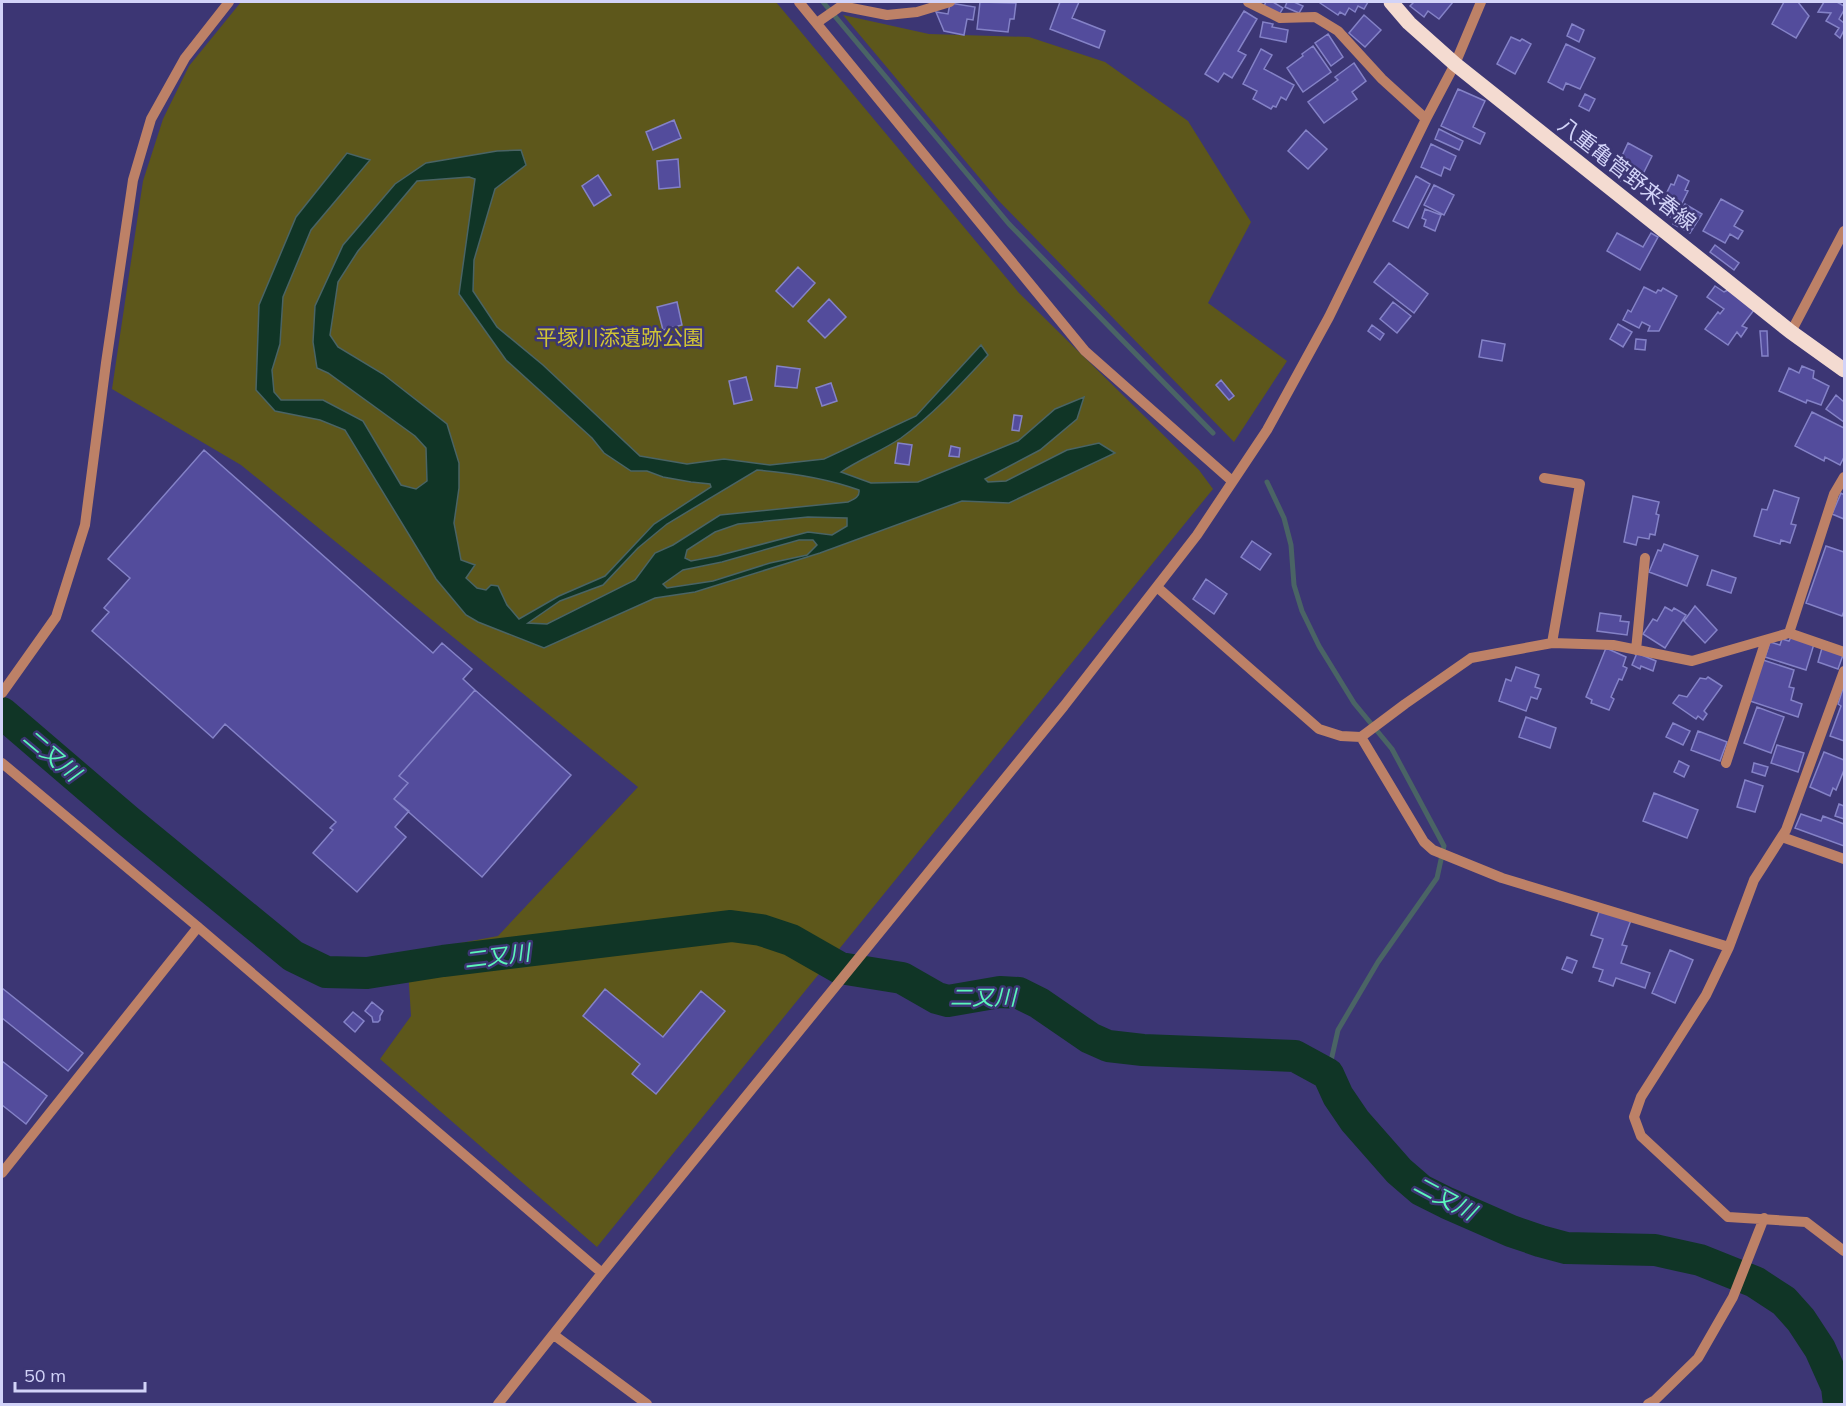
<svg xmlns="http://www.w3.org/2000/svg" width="1846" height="1406" font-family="Mulish,'Noto Sans JP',sans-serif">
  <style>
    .green { fill: #5d571b }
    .water { fill: #103526; stroke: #4a6465; stroke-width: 1.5; fill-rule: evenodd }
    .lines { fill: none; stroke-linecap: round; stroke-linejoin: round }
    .stream { stroke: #4a6465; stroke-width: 5 }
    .river { stroke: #103526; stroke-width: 32 }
    .building { fill: #534c9c; stroke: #8482c7; stroke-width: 1.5 }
    .minor { stroke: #bd8167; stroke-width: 10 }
    .major { stroke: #f4dbd1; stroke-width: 15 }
    .labels { text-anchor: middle; stroke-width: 5; stroke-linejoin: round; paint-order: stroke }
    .street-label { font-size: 21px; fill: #d2d3f8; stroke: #3c3674 }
    .park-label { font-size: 21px; fill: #d0c434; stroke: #3c3674 }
    .water-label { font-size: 22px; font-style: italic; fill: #5bf6bb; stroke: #3c3674 }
  </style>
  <rect width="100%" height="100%" fill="#3c3674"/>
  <path class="green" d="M241 2H776L1019 293 1199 470 1213 489 597 1247 380 1059 411 1016 407 953 498 936 638 787 241 465 112 389 143 181 163 119 189 66Z
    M843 15 929 34 1029 37 1105 62 1188 121 1251 222 1208 303 1287 361 1234 442 998 200Z"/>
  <path class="water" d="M521 150 526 165 495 189 474 260 473 291 497 327 543 365 640 456 687 464 724 459 770 465 824 459 916 416 981 345 988 355C961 384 934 414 901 438 882 451 860 459 841 472L871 483 918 482 1018 441 1055 409 1084 397 1077 419 1040 450 985 479 988 482 1006 481 1067 450 1099 443 1115 453 1009 503 962 501 820 553 695 592 655 598 544 648 478 622 466 615 436 579 345 430 320 420 275 411 256 390 259 305 296 217 347 153 370 160 311 230 283 297 280 344 272 370 274 392 281 400H323L363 421 401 485 416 489 427 481 426 448 415 436 328 373 317 368 313 342 315 306 343 245 395 184 426 163 497 151ZM469 177 475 179 459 294 506 360 592 438 604 453 631 471H647L663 477 691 482 710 484 711 487 654 524 605 576 559 596 519 619 507 605 498 586 491 585 486 590 477 588 466 578 475 565 461 560 454 523 459 488V463L447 424 383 374 338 347 330 335 338 282 358 251 417 181ZM757 470C793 473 826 478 859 490 860 497 854 499 848 502L720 515 673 545 655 553 635 580 547 624 528 623 560 601 603 585 638 548 667 524ZM808 517 847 518V526L832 535 808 532 717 556 691 561 685 558 687 550 715 532 738 524ZM799 540H813L817 545 807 555 770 563 713 581 667 588 663 584 683 570 722 562Z"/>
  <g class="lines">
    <path class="stream" d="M823 2 1009 224 1213 433
      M1267 482 1284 518 1291 545 1294 585 1302 611 1319 646 1354 703 1392 749 1444 846 1437 878 1378 962 1338 1030 1328 1074"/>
    <path class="river" d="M2 713 127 820 293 956 326 972 367 973 443 961 731 926 761 930 791 940 840 968 902 978 937 998 948 1001 1000 992 1019 993 1039 1003 1090 1038 1108 1046 1143 1050 1295 1056 1328 1074 1338 1096 1355 1121 1399 1171 1421 1190 1447 1203 1511 1231 1540 1241 1566 1248 1655 1250 1700 1260 1755 1282 1784 1301 1801 1320 1820 1349 1837 1387 1839 1404"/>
  </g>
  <path class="building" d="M980 2 1016 3 1014 19H1010L1008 32 977 29Z
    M1060 2H1079L1072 18 1105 31 1099 48 1050 29Z
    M1266 2H1273L1283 8 1279 15 1264 6Z
    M1287 2H1294L1303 6 1299 13 1285 7Z
    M1321 2H1368L1364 9 1358 6 1355 12 1349 8 1345 15 1340 12 1338 15 1320 3Z
    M1414 2H1453L1439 19 1428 11 1424 17 1410 6Z
    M1784 2H1798L1809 16 1796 38 1772 24Z
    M1824 2H1837L1844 6V10L1839 19 1844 23V30L1840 38 1835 34 1839 28 1826 21 1831 13 1818 12Z
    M950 3 975 7 973 20 967 19 964 35 944 31 936 12 948 14Z
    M1244 11 1257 19 1238 51 1246 55 1232 78 1224 73 1218 82 1205 74Z
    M1364 15 1381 30 1365 47 1349 33Z
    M1263 22 1273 24 1272 27 1288 30 1286 42 1260 37Z
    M1572 24 1584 30 1579 42 1567 36Z
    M1328 34 1343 57 1331 66 1315 43Z
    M1511 37 1520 41 1522 39 1531 44 1515 74 1497 64Z
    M1566 44 1595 58 1580 89 1566 83 1563 90 1548 82Z
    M1313 46 1331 72 1303 92 1287 68 1303 56 1302 54Z
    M1261 49 1272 55 1264 69 1294 85 1286 100 1281 97 1276 107 1273 106 1271 109 1253 99 1257 91 1243 84Z
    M1354 63 1366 81 1352 92 1357 99 1324 123 1308 102 1338 80 1335 77Z
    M1458 89 1485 101 1473 127 1485 133 1480 144 1441 126Z
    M1585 94 1595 99 1589 111 1579 106Z
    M674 120 681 138 653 150 646 132Z
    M1439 129 1463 141 1459 150 1435 139Z
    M1306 130 1327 149 1308 169 1288 151Z
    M1628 143 1652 156 1636 188 1621 181 1623 176 1615 171Z
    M1431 144 1456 156 1450 170 1444 167 1441 176 1421 167Z
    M678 159 680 187 659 189 657 161Z
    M598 175 611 195 594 206 582 186Z
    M1678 175 1689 181 1685 190 1688 191 1674 219 1658 211 1671 184 1674 185Z
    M1416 176 1430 184 1408 228 1393 221Z
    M1434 185 1454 195 1444 215 1424 205Z
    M1721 199 1743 211 1734 226 1743 231 1738 239 1730 234 1725 243 1703 231Z
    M1685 204 1702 214 1690 233 1673 224Z
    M1425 209 1441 215 1435 231 1424 226 1426 220 1422 218Z
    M1617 233 1643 247 1651 233 1658 237 1640 270 1607 251Z
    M1715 245 1739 263 1734 270 1710 252Z
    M1389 263 1428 294 1414 313 1374 282Z
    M798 267 815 283 793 307 776 291Z
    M1715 286 1724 292 1728 290 1754 310 1742 326 1747 328 1741 337 1737 332 1728 345 1705 329 1718 312 1720 314 1724 309 1707 297Z
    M1644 287 1656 293 1658 290 1661 291 1663 288 1677 296 1659 331H1648L1650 326 1642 322 1639 328 1623 320 1628 310 1631 312Z
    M829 299 846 317 825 338 808 321Z
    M677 302 682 325 663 330 657 307Z
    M1393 302 1411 316 1397 333 1380 319Z
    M1618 324 1632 332 1623 347 1610 339Z
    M1372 325 1384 334 1380 340 1368 331Z
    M1760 331H1767L1768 356H1762Z
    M1636 339 1646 340 1645 350 1635 349Z
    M1482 340 1505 344 1502 361 1479 357Z
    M777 366 800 369 797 388 775 386Z
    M1802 366 1814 371 1813 378 1829 386 1821 405 1807 400 1806 403 1779 391 1789 368 1799 373Z
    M746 377 752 400 734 404 729 381Z
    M1221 380 1234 396 1229 400 1216 385Z
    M831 383 837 401 822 406 816 388Z
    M1836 395 1844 402V422L1826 409Z
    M1812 412 1844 428V457L1840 465 1825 457 1824 461 1795 446Z
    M1014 415 1022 416 1019 431 1012 430Z
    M898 443 912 445 909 465 895 463Z
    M951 446 960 448 959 457 949 456Z
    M204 450 433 653 442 643 472 669 463 679 475 690 399 776 408 783 394 799 409 811 395 827 406 837 357 892 313 853 333 830 330 828 336 822 225 724 213 738 92 631 109 612 104 608 130 578 108 559Z
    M1774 490 1799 498 1791 524 1796 525 1790 543 1781 540 1780 544 1754 536 1762 509 1767 510Z
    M1841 493 1844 495V519L1832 514Z
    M1633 496 1659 502 1656 514 1659 515 1655 535 1650 534 1649 539 1638 537 1636 545 1624 542Z
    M1252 541 1271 554 1260 570 1241 557Z
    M1664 544 1698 556 1687 586 1649 572 1658 550 1661 551Z
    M1826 546 1844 552V611L1842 616 1806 603Z
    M1712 570 1736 578 1731 593 1707 585Z
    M1206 579 1227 594 1214 614 1193 599Z
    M1695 606 1717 630 1705 643 1684 621Z
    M1665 607 1672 611 1674 608 1686 615 1665 648 1643 634 1653 619 1657 621Z
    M1600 613 1621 616 1620 621 1629 622 1627 635 1597 631Z
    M1791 637 1814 644 1806 670 1765 657 1770 642 1780 645 1782 639 1789 641Z
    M1606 648 1626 657 1623 666 1627 668 1622 680 1619 679 1611 697 1614 699 1609 710 1591 703 1592 700 1586 697Z
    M1822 648 1843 655 1838 669 1818 662Z
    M1637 653 1656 661 1653 671 1641 666 1640 669 1632 665Z
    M1763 660 1794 670 1789 687 1794 688 1791 700 1802 704 1798 717 1750 701Z
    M1516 667 1539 675 1535 687 1541 689 1537 699 1531 697 1526 711 1499 701 1506 679 1511 681Z
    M1708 677 1722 686 1704 711 1707 714 1703 720 1698 716 1696 719 1673 703 1679 695 1687 697 1700 678 1706 679Z
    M1844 685V741L1830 736 1841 706 1838 704Z
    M475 690 571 775 482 877 394 799 408 783 399 776Z
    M1757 707 1784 717 1771 753 1744 743Z
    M1526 717 1556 728 1550 748 1519 737Z
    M1673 723 1690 731 1683 745 1666 737Z
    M1698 731 1727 742 1720 761 1691 750Z
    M1777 745 1804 753 1798 772 1771 763Z
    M1824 752 1844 760V770L1836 790 1833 788 1830 796 1810 787Z
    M1679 761 1689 766 1684 777 1674 772Z
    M1754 763 1768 767 1765 776 1752 772Z
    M1745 780 1763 786 1755 812 1737 807Z
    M1654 793 1698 810 1687 838 1643 821Z
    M1839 804 1844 806V819L1835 816Z
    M1801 814 1821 821 1823 816 1844 824V846L1795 828Z
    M1600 909 1631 920 1622 945 1627 946 1621 963 1650 973 1645 988 1616 978 1613 986 1599 981 1603 970 1593 967 1603 939 1591 935Z
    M1670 950 1693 960 1675 1003 1652 993Z
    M1567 957 1577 961 1572 973 1562 969Z
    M2 988 83 1053 68 1071 2 1018Z
    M605 989 663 1037 701 991 725 1011 656 1094 632 1074 640 1064 583 1016Z
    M372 1002 383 1011 380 1016V1020L378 1022H373L372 1017 365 1011Z
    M353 1012 364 1021 355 1032 344 1022Z
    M2 1061 47 1096 26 1124 2 1105Z"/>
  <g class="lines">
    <path class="minor" d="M799 2 1085 351 1232 481
      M1248 2 1280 18 1315 17 1338 31 1382 79 1426 119
      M818 22 841 6 887 15 917 12 950 2
      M1791 332 1844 231
      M1544 478 1580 484 1552 643
      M1157 587 1319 729 1341 736 1361 737 1405 704 1471 658 1552 643 1613 645 1692 661 1789 633 1844 652
      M1789 633 1834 494 1844 477
      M1636 650 1645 558
      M1844 671 1786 830 1754 880 1729 947 1706 995 1641 1097 1634 1117 1641 1136 1728 1217 1806 1222 1844 1251
      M2 693 56 617 85 525 106 363 133 180 151 119 185 58 229 2
      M1361 737 1424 842 1433 850 1502 878 1729 947
      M2 763 198 927 602 1273
      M1726 763 1766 640
      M1782 837 1844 859
      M2 1173 198 927
      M554 1335 647 1404
      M498 1404 602 1273 1064 706 1197 535 1267 430 1329 317 1426 119 1455 64 1481 2
      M1648 1404 1655 1400 1698 1358 1733 1297 1764 1218"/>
    <path class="major" d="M1391 2 1409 23 1455 64 1791 332 1844 370"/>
  </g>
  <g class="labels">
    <g class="street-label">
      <text transform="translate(1627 174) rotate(38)" y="7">八重亀菅野来春線</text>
    </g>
    <g class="park-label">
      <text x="620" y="345">平塚川添遺跡公園</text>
    </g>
    <g class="water-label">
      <text transform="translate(52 755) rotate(40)" y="8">二又川</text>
      <text transform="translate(497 956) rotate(-7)" y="8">二又川</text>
      <text x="983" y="1005">二又川</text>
      <text transform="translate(1445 1198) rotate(28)" y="8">二又川</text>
    </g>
  </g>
  <rect width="1846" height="1406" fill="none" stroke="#d2d3f8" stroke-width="6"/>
  <path d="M15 1382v9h130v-9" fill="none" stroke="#d2d3f8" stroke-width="3"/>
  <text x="24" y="1382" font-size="18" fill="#d2d3f8" stroke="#3c3674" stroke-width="4.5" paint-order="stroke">50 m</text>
</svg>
